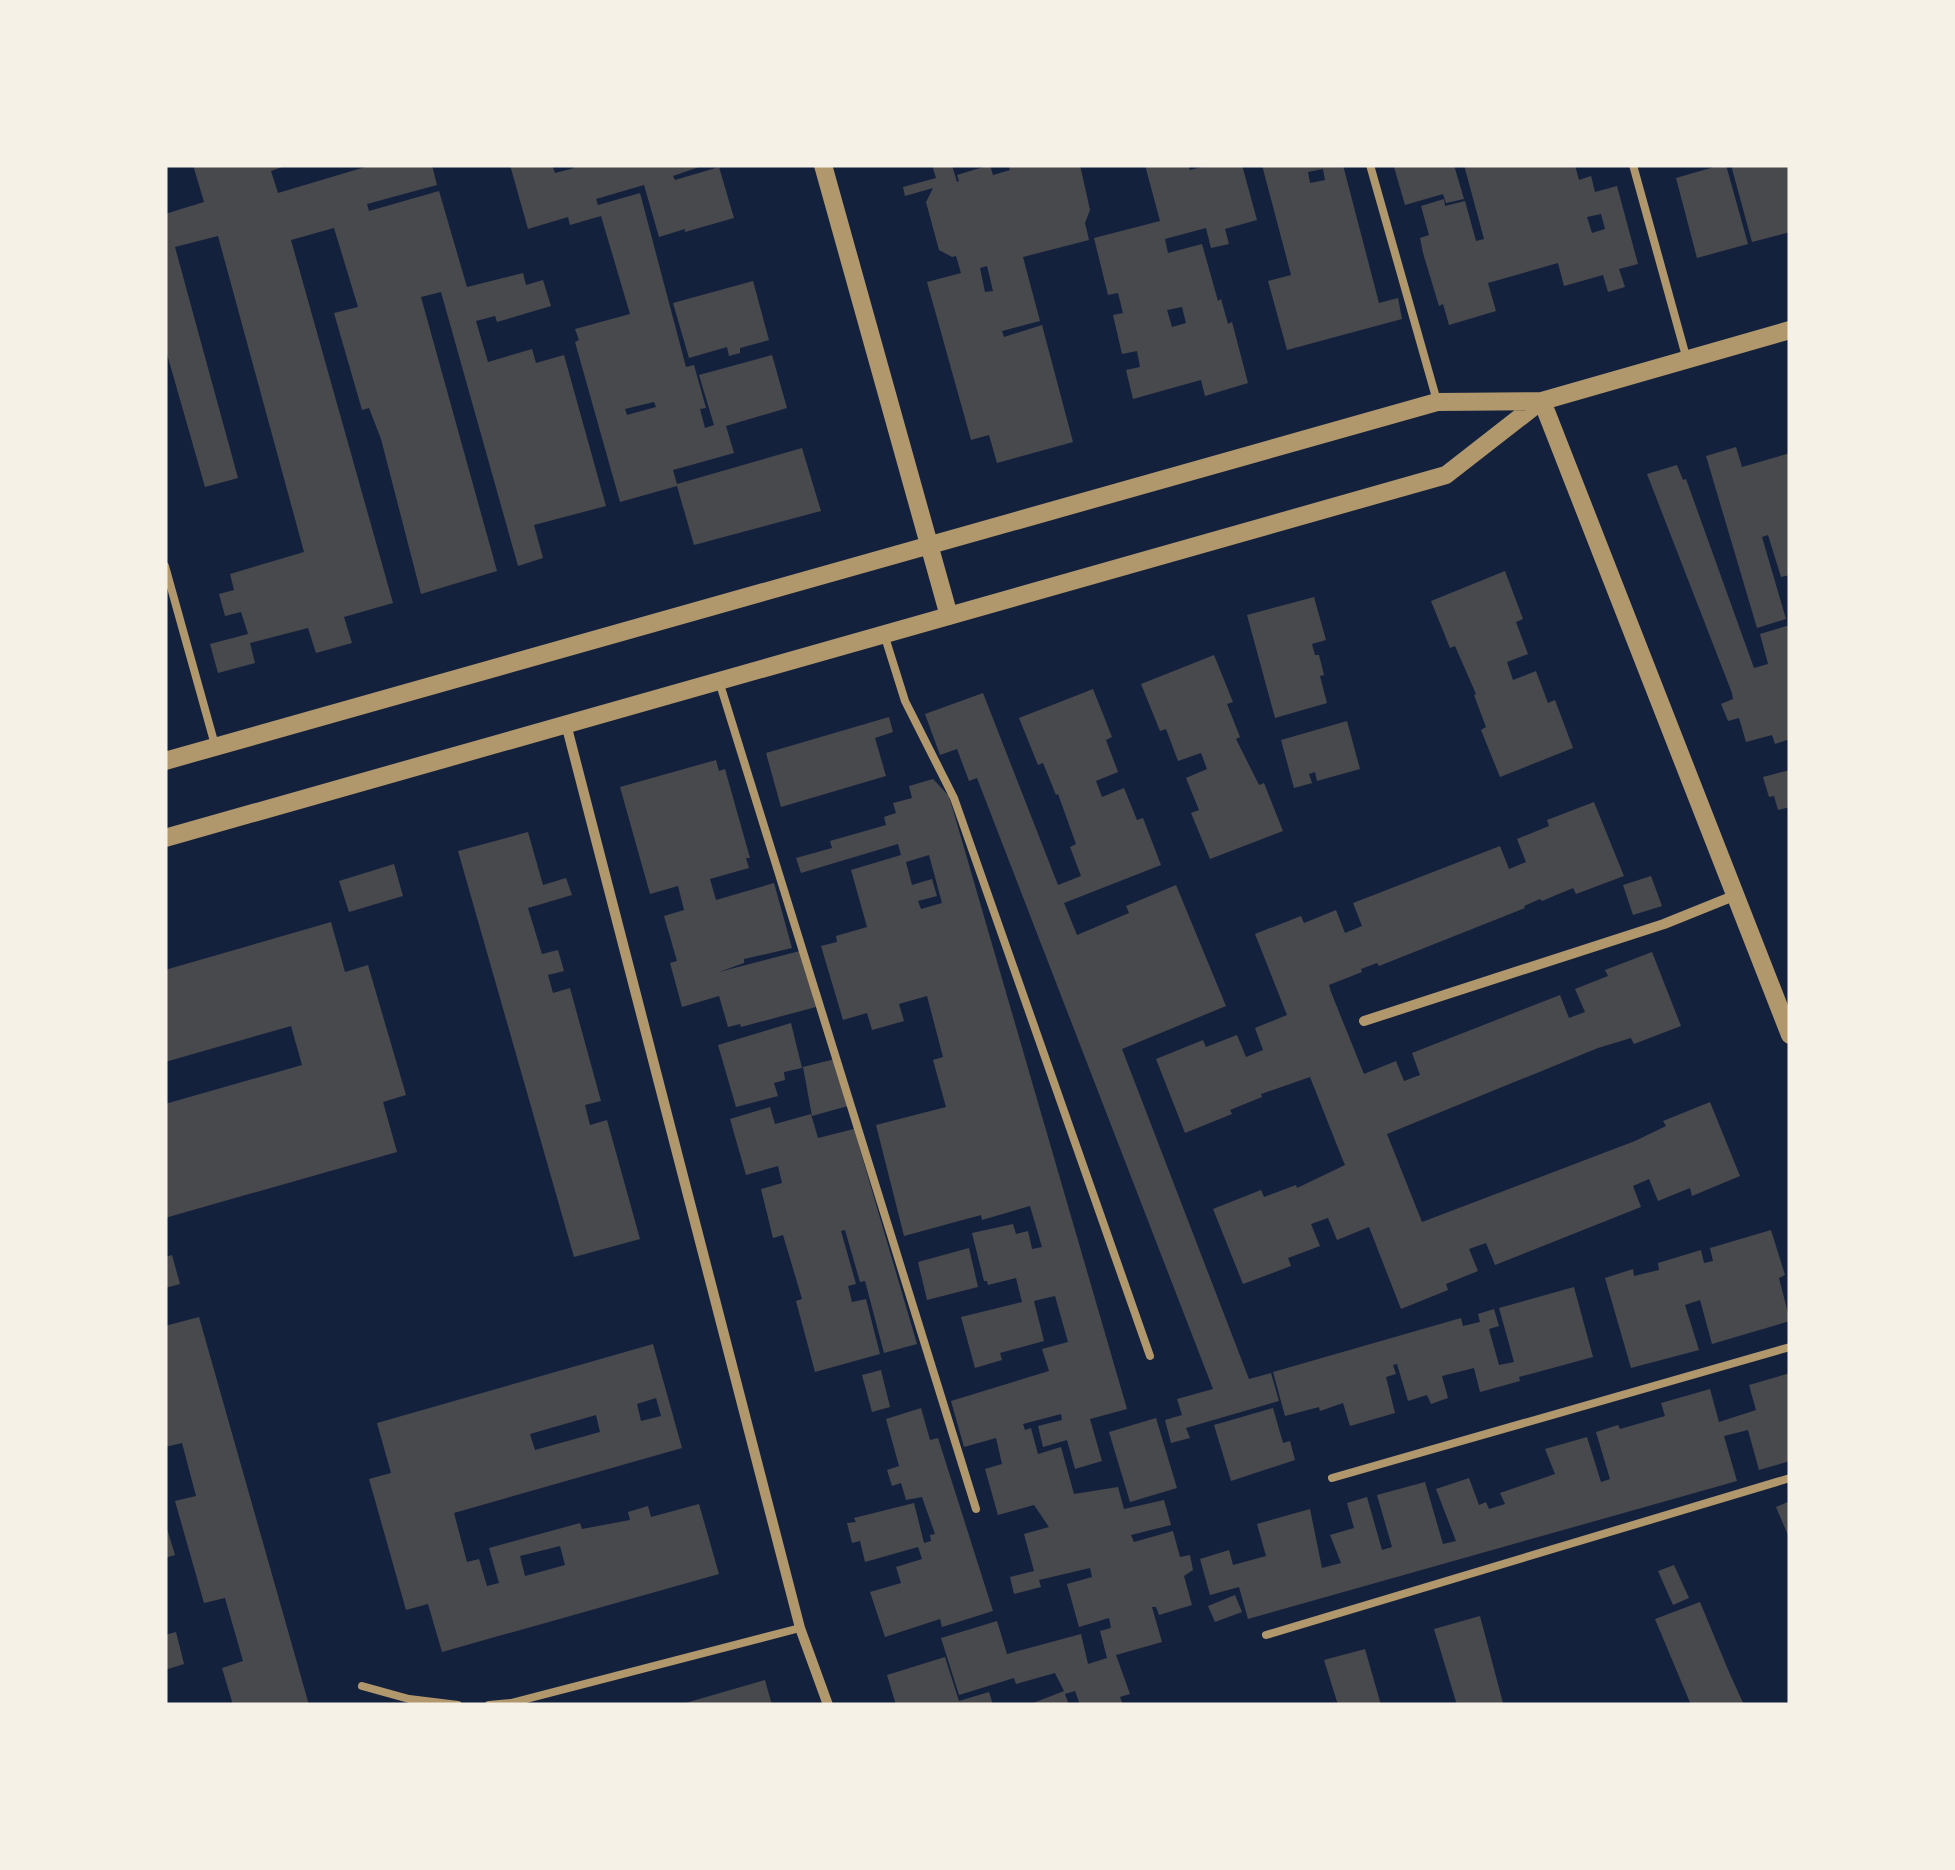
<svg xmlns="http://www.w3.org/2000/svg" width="1955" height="1870" font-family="'IBM Plex Serif',serif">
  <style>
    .building { fill: #48494c; fill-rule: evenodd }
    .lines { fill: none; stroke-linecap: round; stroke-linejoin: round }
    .service { stroke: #b1986c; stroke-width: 8 }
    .minor { stroke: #b1986c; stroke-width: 10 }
    .tertiary { stroke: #b1986c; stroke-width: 18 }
  </style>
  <rect width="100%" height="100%" fill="#14213d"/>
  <path class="building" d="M193 165H288L271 171 278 193 372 165H432L437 185 367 204 369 211 439 191 467 287 523 273 526 285 543 280 551 306 497 322 495 316 476 321 488 362 532 349 536 363 564 355 606 506 534 525 543 558 518 566 441 292 421 297 497 571 421 594 381 439 369 408 362 410 334 313 358 307 334 228 291 240 393 603 344 617 352 643 316 653 308 628 250 643 255 663 218 673 210 644 248 634 241 612 225 616 219 594 234 590 230 574 304 552 218 236 175 247 238 478 205 487 165 347V214L204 202Z
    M510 165H552L555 173 574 168 573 165H705L673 176 675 180 719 167 734 218 685 232V229L659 237 644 185 596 199 598 205 640 193 686 367 694 365 706 408 700 409 705 428 714 425 699 375 772 355 787 408 726 426 734 453 673 470 677 484 802 448 821 511 694 545 677 486 620 502 575 342 579 340 575 329 630 314 601 216 570 225 568 217 528 229ZM654 402 656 407 627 415 625 409Z
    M932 165H952L957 182 959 181 957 175 990 165 993 175 1010 170 1008 165H1080L1090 210 1085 223 1089 240 1023 257 1040 321 1002 331 1004 337 1042 325 1073 442 997 463 989 435 971 440 927 282 961 273 956 256 952 257 939 250 926 202 933 188 905 196 903 187 936 178ZM987 266 993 291 985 292 980 268Z
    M1145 165H1188L1190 170 1209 165H1242L1257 220 1225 229 1229 244 1211 248 1206 228 1165 239 1168 253 1202 244 1218 301 1221 299 1228 324 1232 322 1248 383 1205 396 1201 380 1133 399 1126 370 1140 367 1137 351 1122 354 1113 315 1123 313 1118 293 1108 295 1094 238 1160 221ZM1182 307 1186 323 1172 327 1167 310Z
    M1262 165H1343L1379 303 1398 298 1402 319 1287 350 1268 281 1291 275ZM1323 169 1325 180 1310 183 1308 172Z
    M1401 165H1454L1464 199 1446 203 1442 191 1443 194 1405 205 1394 167Z
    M1464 165H1575L1579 180 1591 176 1595 192 1617 186 1638 264 1619 269 1625 287 1608 292 1603 275 1564 286 1558 263 1488 283 1496 311 1449 325 1443 304 1439 306 1423 253 1420 238 1429 235 1421 206 1444 199 1445 206 1465 201 1476 241 1484 239ZM1601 214 1605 229 1592 233 1587 217Z
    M1721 165H1726L1748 244 1697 258 1676 178Z
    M1731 165H1790V232L1752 242Z
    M753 281 769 340 740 348V353L729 356 727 347 689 358 673 303Z
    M1736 447 1742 467 1790 453V575L1781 577 1768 535 1762 537 1786 619 1757 628 1706 456Z
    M1677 465 1683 480 1686 479 1754 668 1768 664 1760 634 1790 625V739L1775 744 1772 735 1746 742 1739 718 1728 721 1721 704 1733 699 1732 693 1647 474Z
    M1505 571 1523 619 1516 622 1528 654 1507 662 1513 680 1536 671 1548 703 1555 700 1573 748 1500 777 1481 730 1486 727 1474 695 1476 694 1455 646 1450 648 1431 601Z
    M1314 597 1326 640 1312 644 1315 655H1319L1324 675 1320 676 1327 703 1275 718 1247 615Z
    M1214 655 1233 702 1227 704 1240 737 1236 739 1259 785 1264 783 1283 831 1210 859 1191 813 1199 810 1186 778 1207 769 1201 753 1178 761 1166 729 1160 731 1141 684Z
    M1093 689 1112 737 1106 740 1118 772 1096 781 1102 797 1124 788 1137 820 1143 818 1161 865 1064 903 1077 935 1129 913 1126 906 1176 885 1226 1006 1122 1049 1249 1379 1271 1373 1279 1401 1186 1428 1190 1438 1171 1443 1165 1420 1182 1415 1177 1399 1213 1389 977 778 969 781 957 749 940 755 925 714 983 693 1058 885 1081 876 1070 847 1076 844 1058 794 1056 795 1043 763 1038 765 1019 718Z
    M889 717 893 732 875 738 886 776 781 807 766 753Z
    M1347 721 1360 769 1317 781 1315 772 1309 774 1312 783 1294 788 1281 740Z
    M716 760 719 771 725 769 750 858H746L749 868 710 879 716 900 774 883 792 948 744 959V963L719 972 800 951 816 1007 741 1027 740 1024 728 1027 719 996 682 1007 670 963 677 961 664 916 684 910 678 886 650 894 620 787Z
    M1790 770V807L1778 810 1774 796 1769 797 1763 777Z
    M933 779 949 796 1127 1409 1090 1419 1102 1461 1075 1469 1067 1440 1043 1447 1038 1426 1062 1420 1061 1414 1023 1424 1025 1430 1031 1428 1038 1454 1061 1447 1074 1494 1118 1487 1124 1509 1164 1500 1171 1525 1131 1535 1134 1542 1173 1531 1180 1557 1190 1555 1193 1570 1184 1576 1192 1605 1159 1615 1156 1607H1152L1162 1642 1116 1655 1130 1694 1120 1697 1123 1705H1080L1075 1691 1065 1694 1069 1705H1028L1064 1691 1055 1673 1016 1684 1014 1678 959 1695 941 1638 997 1621 1007 1654 1081 1634 1088 1664 1107 1658 1100 1631 1111 1628 1109 1618 1079 1627 1067 1584 1092 1577 1090 1568 1039 1580 1041 1587 1014 1594 1010 1577 1034 1571 1024 1534 1049 1527 1034 1505 998 1515 985 1469 1002 1464 996 1438 964 1447 951 1401 1049 1371 1042 1349 1068 1342 1055 1296 1034 1301 1044 1341 1000 1353 1002 1360 975 1368 961 1317 1022 1302 1016 1278 988 1285 987 1281H984L972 1233 1013 1224 1016 1234 1028 1231 1032 1249 1042 1247 1030 1206 982 1220 981 1215 904 1236 876 1125 946 1107 933 1060 943 1057 927 996 899 1004 904 1021 872 1030 867 1013 843 1020 821 946 837 942 836 936 867 927 851 870 901 855 898 844 801 873 796 858 832 848 830 841 886 825 884 817 896 813 893 803 912 798 909 786ZM929 855 942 903 921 909 918 901 937 896 932 879 912 885 906 862Z
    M1594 802 1624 876 1576 894 1573 888 1542 901 1540 899 1524 906 1525 908 1379 966 1377 963 1361 969 1362 972 1329 985 1331 992 1364 1074 1396 1061 1404 1081 1420 1075 1412 1053 1560 995 1569 1018 1585 1012 1575 989 1608 976 1605 970 1652 952 1681 1026 1634 1044 1631 1038 1598 1048 1387 1134 1422 1222 1635 1141 1666 1126 1663 1121 1710 1102 1740 1176 1692 1196 1690 1188 1658 1201 1649 1179 1633 1186 1641 1207 1495 1265 1486 1243 1469 1249 1478 1271 1446 1284 1448 1290 1401 1309 1369 1227 1337 1240 1328 1218 1311 1224 1320 1246 1288 1258 1291 1266 1243 1284 1213 1209 1261 1190 1264 1197 1296 1185 1297 1188 1345 1165 1342 1158 1310 1077 1261 1094 1262 1097 1230 1110 1232 1114 1185 1133 1156 1059 1203 1040 1206 1047 1237 1035 1246 1057 1263 1050 1255 1028 1287 1015 1255 934 1301 916 1304 923 1336 910 1345 933 1362 926 1353 903 1500 846 1509 869 1526 862 1517 839 1549 826 1547 820Z
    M528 832 543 885 566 878 572 895 528 908 542 954 558 950 564 971 548 975 553 993 570 988 601 1101 585 1105 590 1125 607 1120 640 1239 574 1257 458 851Z
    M394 864 403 896 349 912 339 881Z
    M1651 876 1662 906 1633 915 1623 885Z
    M331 922 345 972 368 965 406 1095 383 1102 397 1152 165 1218V1104L302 1065 291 1026 165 1062V970Z
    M791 1023 802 1068 784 1072 785 1080 774 1083 778 1096 736 1107 718 1045Z
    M835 1059 848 1106 812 1116 803 1067Z
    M770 1107 775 1124 811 1114 818 1138 854 1129 917 1344 884 1353 865 1281 860 1282 845 1230 841 1231 856 1284 848 1286 852 1302 866 1299 880 1354 815 1372 796 1301 802 1299 783 1235 773 1238 761 1189 782 1183 778 1166 746 1175 730 1119Z
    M1771 1230 1785 1275 1779 1278 1790 1321 1712 1344 1700 1300 1685 1305 1699 1350 1631 1368 1605 1278 1633 1269 1634 1276 1659 1270 1658 1263 1701 1250 1704 1263 1713 1261 1710 1248Z
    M969 1248 978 1287 927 1300 918 1262Z
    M172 1255 180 1284 165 1288V1257Z
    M1574 1287 1593 1357 1519 1377 1520 1381 1480 1392 1474 1368 1442 1376 1448 1398 1431 1404 1427 1395 1408 1401 1397 1364 1393 1365 1396 1374 1386 1377 1395 1413 1350 1426 1343 1403 1320 1411 1319 1407 1285 1416 1273 1372 1461 1318 1463 1326 1480 1322 1478 1314 1494 1309 1499 1326 1489 1329 1499 1365 1514 1362 1499 1308Z
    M199 1317 309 1705H233L222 1668 243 1661 225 1598 204 1603 175 1501 196 1496 182 1443 165 1447V1326Z
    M653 1344 682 1448 454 1513 467 1562 479 1559 487 1586 499 1583 489 1548 580 1523 582 1529 630 1520 628 1512 648 1506 651 1517 699 1504 719 1574 442 1652 428 1604 406 1610 369 1479 391 1473 377 1423ZM656 1398 661 1416 641 1421 637 1404ZM596 1415 600 1432 535 1450 530 1434ZM560 1546 565 1565 525 1576 520 1556Z
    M881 1370 890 1407 872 1412 862 1375Z
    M1790 1373V1461L1759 1470 1748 1430 1724 1436 1737 1481 1248 1619 1239 1587 1210 1595 1200 1559 1229 1550 1233 1565 1266 1556 1257 1524 1310 1509 1322 1568 1341 1563 1330 1535 1354 1528 1347 1503 1367 1497 1382 1550 1392 1547 1377 1495 1425 1482 1443 1544 1456 1541 1436 1489 1469 1478 1479 1505 1486 1502 1489 1509 1505 1504 1500 1493 1555 1474 1545 1449 1587 1437 1601 1482 1610 1479 1596 1432 1618 1425 1620 1429 1665 1416 1661 1403 1710 1389 1719 1422 1756 1410 1749 1385Z
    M921 1408 930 1440 938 1438 993 1611 942 1627 940 1619 885 1637 870 1592 901 1583 896 1567 922 1559 918 1547 865 1562 860 1541 852 1543 847 1523 856 1522 854 1518 914 1503 924 1543 931 1541 930 1535 935 1534 922 1497 906 1500 901 1483 892 1486 887 1470 899 1466 886 1419Z
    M1273 1408 1283 1443 1290 1441 1295 1460 1231 1481 1214 1425Z
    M1156 1418 1177 1488 1130 1502 1109 1432Z
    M1790 1501V1540L1776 1507Z
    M165 1522 175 1555 165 1558Z
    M1674 1565 1689 1598 1673 1605 1658 1571Z
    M1235 1595 1242 1612 1215 1622 1208 1606Z
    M1700 1602 1729 1672 1744 1705H1691L1655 1619Z
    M1480 1616 1503 1703 1457 1705 1434 1629Z
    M176 1632 184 1664 165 1670V1635Z
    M1365 1649 1381 1705H1338L1324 1660Z
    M945 1657 959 1701 989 1692 993 1705H896L887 1675Z
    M765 1680 772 1705H682V1704Z"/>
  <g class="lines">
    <path class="service" d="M1370 165 1437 401
      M1633 165 1687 360
      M165 566 215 745
      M884 634 905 701 954 798 1150 1356
      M719 681 976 1509
      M1332 1478 1790 1347
      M1266 1635 1790 1478
      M362 1686 409 1699 458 1705
      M489 1705 511 1703 800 1628"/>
    <path class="minor" d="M566 724 800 1628 828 1705
      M1364 1021 1664 924 1736 895"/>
    <path class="tertiary" d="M823 165 949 616
      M1542 401 1790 1035
      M165 761 1437 402 1542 401 1790 330
      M165 838 1446 475 1541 401"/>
  </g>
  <rect width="1955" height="1870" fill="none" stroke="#f6f1e7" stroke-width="335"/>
</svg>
